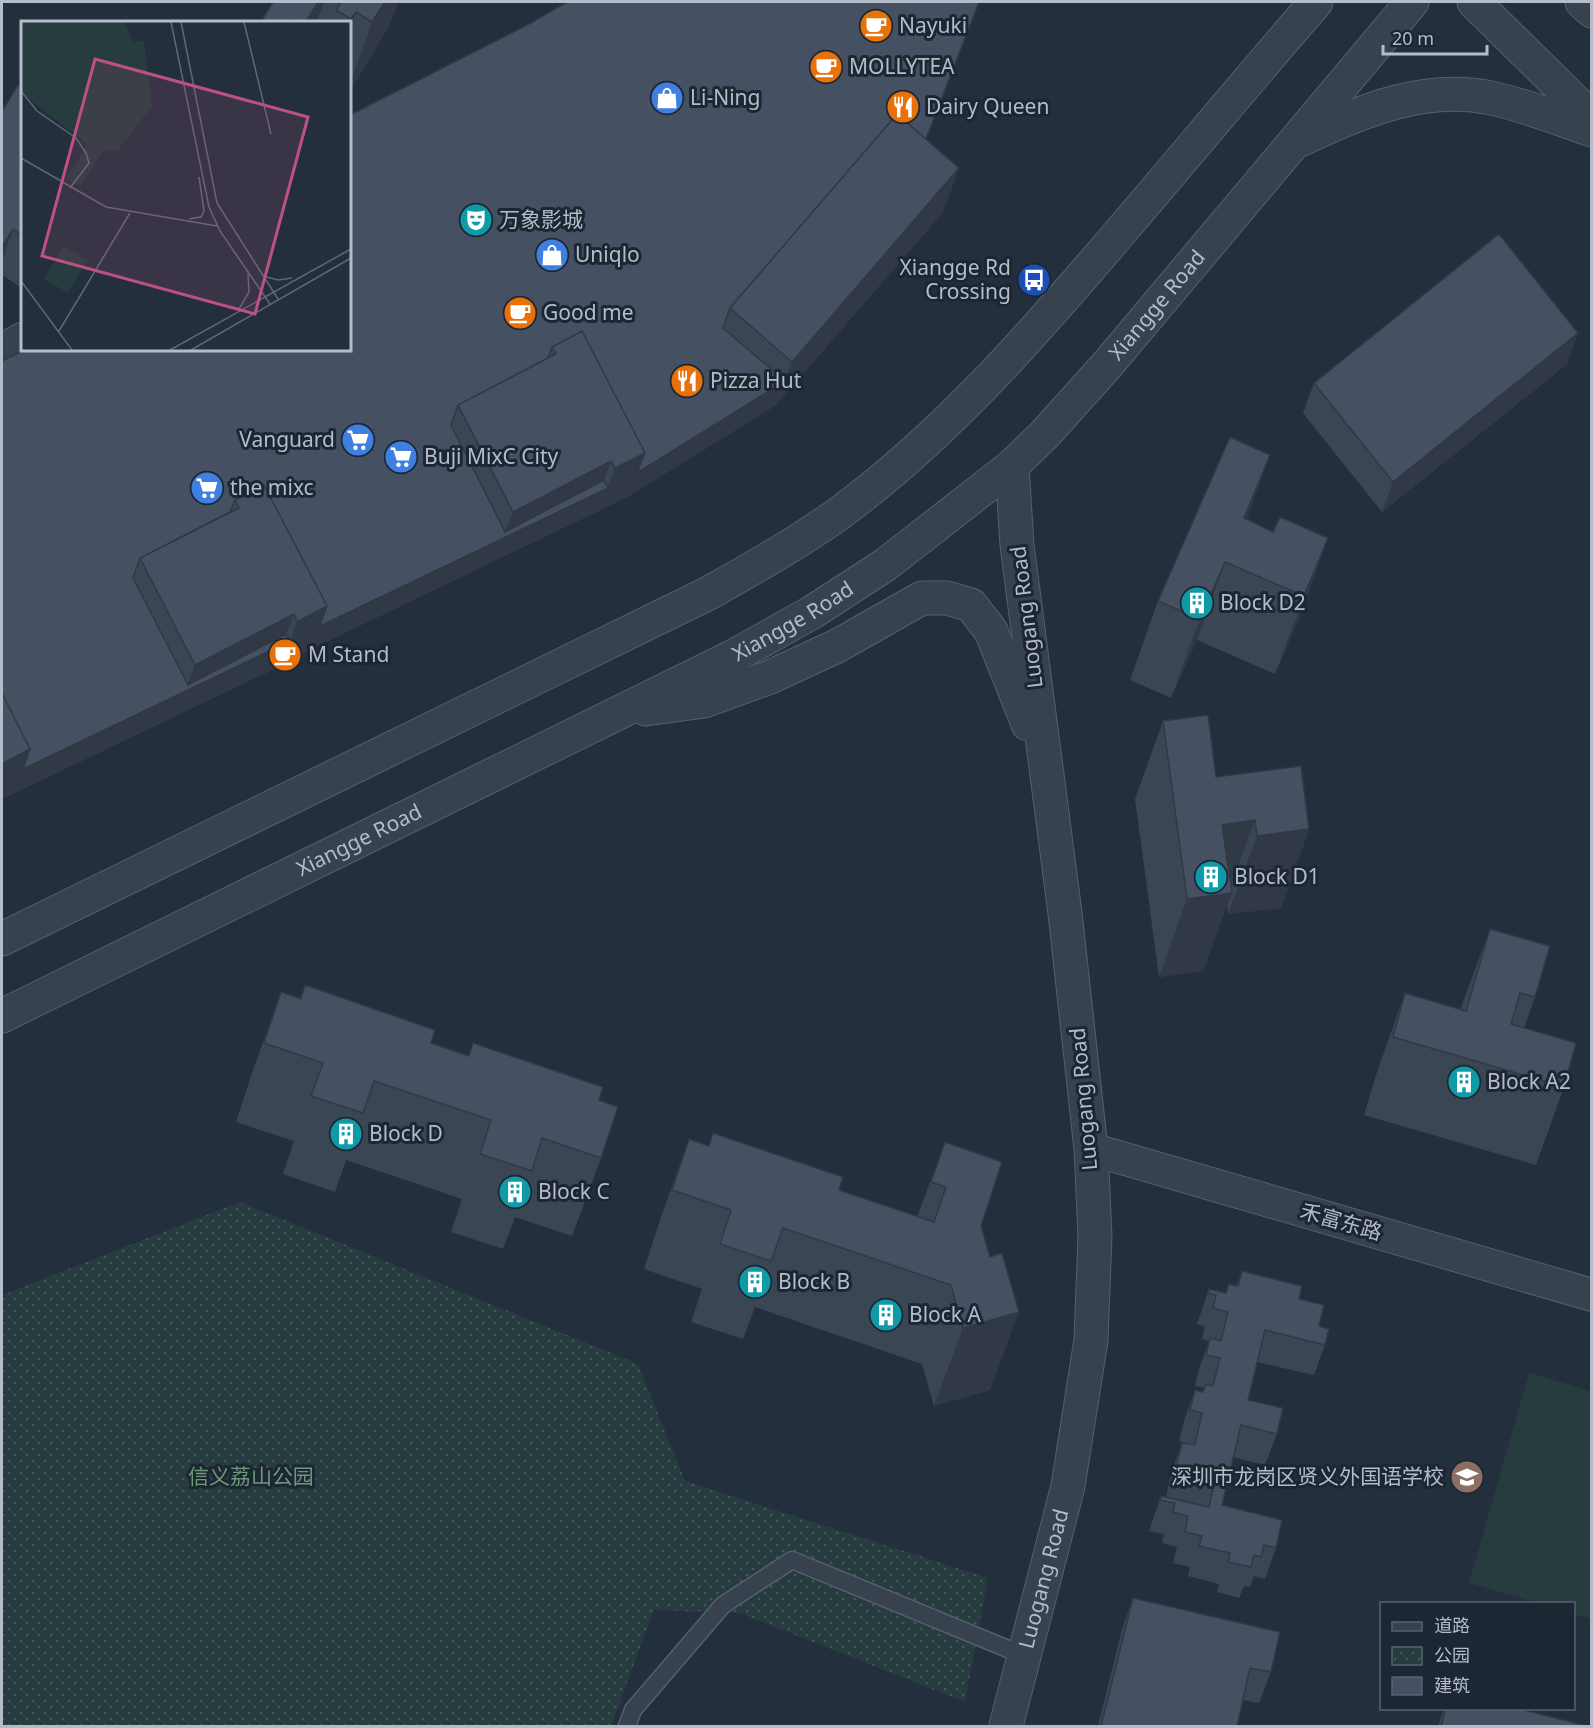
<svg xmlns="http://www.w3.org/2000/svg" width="1593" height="1728" font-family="'Noto Sans','Noto Sans SC',sans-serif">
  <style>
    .grass { fill: #263c3f }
    .park { fill: url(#park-dots) }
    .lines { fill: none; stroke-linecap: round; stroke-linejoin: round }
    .service-casing { stroke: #565f6c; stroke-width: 19 }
    .minor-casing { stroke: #565f6c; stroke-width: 34 }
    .tertiary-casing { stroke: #565f6c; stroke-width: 35 }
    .service { stroke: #38414e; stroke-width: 16 }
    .minor { stroke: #38414e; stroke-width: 32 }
    .tertiary { stroke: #38414e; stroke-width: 33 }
    .wall { fill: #3b4654 }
    .shaded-wall { fill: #303945 }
    .building { fill: #455162; stroke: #303945; stroke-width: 1.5 }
    .labels { text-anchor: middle; stroke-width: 6; stroke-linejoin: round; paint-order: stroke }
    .poi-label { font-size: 21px; fill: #b4bcc9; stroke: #1d2633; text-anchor: start }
    .street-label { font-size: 21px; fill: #b4bcc9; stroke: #1d2633 }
    .park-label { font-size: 21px; fill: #6b9a76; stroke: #1d2633 }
    .inset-road { fill: none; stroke: #5e6776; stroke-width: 1.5 }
    .view { fill: #bd5182; fill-opacity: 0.15; stroke: #bd5182; stroke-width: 3 }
    .inset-edge { fill: none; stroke: #b4bcc9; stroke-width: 3 }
  </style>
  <defs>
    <pattern id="park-dots" width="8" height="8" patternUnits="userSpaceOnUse" patternTransform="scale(1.5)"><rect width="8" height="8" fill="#263c3f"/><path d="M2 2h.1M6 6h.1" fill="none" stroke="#435659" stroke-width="1.8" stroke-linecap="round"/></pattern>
  </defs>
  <rect width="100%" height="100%" fill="#242f3e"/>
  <path class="grass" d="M1529 1373 1591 1391V1619L1574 1614V1604L1538 1603 1469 1583Z"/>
  <path class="park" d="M240 1202 638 1364 685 1481 988 1578 965 1702 740 1613 654 1610 611 1726H2V1295Z"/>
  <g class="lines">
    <g class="service-casing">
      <path id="service" d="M627 1726 633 1710 723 1605 792 1560 1025 1656"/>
    </g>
    <g class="minor-casing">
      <path id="minor" d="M2 350 22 339
        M1091 1149 1592 1295"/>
    </g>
    <g class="tertiary-casing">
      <g id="tertiary">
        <path d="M1474 2 1592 118"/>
        <path d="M1582 2 1592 11"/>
        <path d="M1302 139C1361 111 1425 84 1491 98 1525 105 1559 119 1592 130"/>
        <path d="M646 709 704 701 770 677 837 646 922 598H947L971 605 991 631 1028 724"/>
        <path d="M2 939 709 593C753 568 796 544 837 515 946 435 1035 332 1122 230 1187 154 1251 77 1316 2"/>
        <path id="s1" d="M2 1016 734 656 811 613 885 565 1012 466 1044 435 1107 365 1412 2"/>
        <path id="s2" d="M1006 1726 1068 1486 1091 1340 1095 1236 1091 1149 1065 913 1017 545 1012 466"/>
      </g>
    </g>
    <use href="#service" class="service"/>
    <use href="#minor" class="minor"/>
    <use href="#tertiary" class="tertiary"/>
  </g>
  <path class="wall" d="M273 2H398L389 26 350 91V22H261Z
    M22 87V288L2 275V111Z
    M926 139 944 211 776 405 629 496 311 649 282 665 2 799V361Z
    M1578 333 1567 364 1382 512 1303 413 1314 383Z
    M1247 520 1273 532 1328 538 1300 616 1275 674 1197 640 1171 698 1130 680 1158 601Z
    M1163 721 1216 777 1309 829 1281 908 1228 914 1227 905 1203 971 1159 977 1135 799Z
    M1490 929 1535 997 1524 1028 1564 1087 1536 1165 1364 1115 1377 1072 1405 993 1460 1010Z
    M305 985 431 1043 468 1056 473 1043 599 1100 601 1158 572 1236 515 1217 503 1249 451 1232 462 1199 346 1160 335 1192 283 1174 294 1141 236 1122 253 1070 281 992 300 998Z
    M689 1139 917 1217 945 1142 981 1226 990 1390 934 1406 922 1364 755 1307 743 1339 691 1322 702 1289 644 1269 661 1217Z
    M1242 1271 1299 1299 1319 1326 1325 1345 1314 1375 1257 1362 1248 1400 1277 1434 1265 1465 1233 1457 1222 1505 1276 1548 1265 1579 1254 1576 1250 1587 1244 1586 1239 1598 1217 1592 1219 1584 1188 1576 1190 1567 1173 1563 1177 1547 1162 1543 1164 1534 1149 1531 1161 1496 1166 1497 1171 1474 1182 1443 1191 1445 1179 1441 1184 1421 1195 1390 1203 1392 1204 1388 1195 1386 1199 1369 1209 1341 1202 1339 1205 1326 1197 1324 1209 1289 1225 1293 1229 1284 1236 1286Z
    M1133 1598 1271 1672 1259 1703 1243 1700 1237 1726H1098L1122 1629Z
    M1444 1708H1446L1587 1726H1438Z"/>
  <path class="shaded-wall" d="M318 2H324L317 22H306Z
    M385 2H398L389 26 350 91V84L372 22Z
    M979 2H980L910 182Z
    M356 12 350 30V24Z
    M959 168 944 211 776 405 792 362Z
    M13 229 2 261V247Z
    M1578 333 1567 364 1382 512 1393 482Z
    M785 381 776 405 629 496 599 511 615 468Z
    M1270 455 1242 533 1244 518Z
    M611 461 600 491 608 488 599 511 311 649 282 665 297 622 327 606 503 538 513 512Z
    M1328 538 1300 616 1275 674 1304 596Z
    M1225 562 1197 640 1171 698 1200 619Z
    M294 614 282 645 290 641 282 665 2 799V764L30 749 185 691 195 665Z
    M1255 820 1228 893H1232L1203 971 1159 977 1187 899 1222 825Z
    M1309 829 1281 908 1228 914 1257 836Z
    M1019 1312 990 1390 934 1406 963 1328Z"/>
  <path class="building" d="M273 2H318L306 22H299L295 20 294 22H267L262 20Z
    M341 2H385L372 22 356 12 351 19 336 10Z
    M567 2H979L926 139 897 114 730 308 723 328 785 381 637 473 645 453 582 331 552 347 548 358 458 405 451 425 505 532 604 480 608 488 320 626 327 606 264 485 235 500 230 512 140 558 133 578 188 685 286 634 290 641 23 769 30 749 2 693V361L24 350H350V115L529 24Z
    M18 85 22 87V235L13 229 2 247V111Z
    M897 114 959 168 792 362 730 308Z
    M1499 234 1578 333 1393 482 1314 383Z
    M582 331 645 453 615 468 611 461 513 512 458 405 556 354 552 347Z
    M1230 437 1270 455 1244 518 1273 532 1280 517 1328 538 1304 596 1225 562 1200 619 1158 601Z
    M264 485 327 606 297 622 294 614 195 665 140 558 239 508 235 500Z
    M2 693 30 749 2 764Z
    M1208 715 1216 777 1301 766 1309 829 1257 836 1255 820 1222 825 1232 893 1187 899 1163 721Z
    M1490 929 1550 946 1535 997 1520 993 1511 1024 1576 1043 1564 1087 1393 1037 1405 993 1466 1011Z
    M305 985 435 1030 431 1043 469 1056 473 1043 603 1087 599 1100 618 1107 601 1158 542 1138 532 1171 480 1154 491 1120 374 1081 363 1113 311 1096 323 1063 264 1043 281 992 301 999Z
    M713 1133 843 1177 839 1190 934 1222 946 1187 931 1182 945 1142 1002 1162 981 1226 990 1257 1002 1253 1019 1312 963 1328 951 1285 783 1228 771 1261 720 1244 731 1210 672 1190 689 1139 709 1146Z
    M1242 1271 1302 1286 1299 1299 1324 1305 1319 1326 1329 1329 1325 1345 1265 1330 1248 1400 1283 1408 1277 1434 1241 1425 1222 1505 1282 1520 1276 1548 1264 1545 1261 1557 1254 1555 1251 1567 1228 1562 1230 1553 1199 1546 1202 1536 1185 1532 1188 1516 1173 1512 1175 1503 1160 1500 1161 1496 1209 1507 1215 1481 1175 1471 1182 1443 1195 1445 1202 1413 1190 1410 1195 1390 1203 1392 1206 1384 1213 1386 1220 1358 1206 1355 1210 1338 1221 1341 1228 1312 1213 1308 1216 1295 1208 1293 1209 1289 1226 1293 1229 1284 1238 1286Z
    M1133 1598 1280 1632 1271 1672 1250 1668 1237 1726H1101Z
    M1446 1708H1516L1587 1726H1441Z"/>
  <defs>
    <g id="cafe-disc" transform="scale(1.725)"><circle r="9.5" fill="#e8710a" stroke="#1d2633"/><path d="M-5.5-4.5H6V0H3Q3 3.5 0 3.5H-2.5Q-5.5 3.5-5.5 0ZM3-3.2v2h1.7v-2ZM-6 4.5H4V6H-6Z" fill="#fff"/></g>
    <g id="shop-disc" transform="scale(1.725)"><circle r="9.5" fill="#3f7fe0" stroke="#1d2633"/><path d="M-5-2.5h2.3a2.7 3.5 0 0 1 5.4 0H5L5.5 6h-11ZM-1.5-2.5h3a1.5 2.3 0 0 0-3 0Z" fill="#fff"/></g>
    <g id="restaurant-disc" transform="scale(1.725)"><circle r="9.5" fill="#e8710a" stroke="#1d2633"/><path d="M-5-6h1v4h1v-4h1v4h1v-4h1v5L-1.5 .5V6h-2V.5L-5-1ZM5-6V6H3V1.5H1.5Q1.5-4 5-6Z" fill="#fff"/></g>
    <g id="theatre-disc" transform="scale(1.725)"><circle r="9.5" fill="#0f9aa8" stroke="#1d2633"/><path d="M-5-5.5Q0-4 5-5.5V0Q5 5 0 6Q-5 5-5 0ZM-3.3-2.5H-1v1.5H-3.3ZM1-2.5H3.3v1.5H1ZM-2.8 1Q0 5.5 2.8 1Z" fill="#fff"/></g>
    <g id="bus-disc" transform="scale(1.725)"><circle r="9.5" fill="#1a4fb4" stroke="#1d2633"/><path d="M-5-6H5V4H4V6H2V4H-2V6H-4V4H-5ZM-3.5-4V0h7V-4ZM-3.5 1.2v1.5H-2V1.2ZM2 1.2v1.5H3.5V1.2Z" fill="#fff"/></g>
    <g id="supermarket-disc" transform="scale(1.725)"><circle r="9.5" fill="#3f7fe0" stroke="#1d2633"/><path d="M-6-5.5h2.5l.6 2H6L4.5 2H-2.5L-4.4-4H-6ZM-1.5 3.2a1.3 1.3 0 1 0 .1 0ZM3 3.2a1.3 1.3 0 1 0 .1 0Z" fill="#fff"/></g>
    <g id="building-disc" transform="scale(1.725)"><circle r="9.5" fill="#0f9aa8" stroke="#1d2633"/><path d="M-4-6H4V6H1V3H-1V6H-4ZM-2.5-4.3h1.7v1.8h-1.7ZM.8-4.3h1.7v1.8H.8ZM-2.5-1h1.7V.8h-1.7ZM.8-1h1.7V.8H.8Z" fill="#fff"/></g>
    <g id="school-disc" transform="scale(1.725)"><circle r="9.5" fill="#8d6e63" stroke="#1d2633"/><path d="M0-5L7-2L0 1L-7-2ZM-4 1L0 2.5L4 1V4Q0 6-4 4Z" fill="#fff"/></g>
  </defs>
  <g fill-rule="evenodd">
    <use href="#cafe-disc" x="876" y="26"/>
    <use href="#cafe-disc" x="826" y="67"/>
    <use href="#shop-disc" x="667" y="98"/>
    <use href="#restaurant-disc" x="903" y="107"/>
    <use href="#theatre-disc" x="476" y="220"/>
    <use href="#shop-disc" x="552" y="255"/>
    <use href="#bus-disc" x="1034" y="280"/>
    <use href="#cafe-disc" x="520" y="313"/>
    <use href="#restaurant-disc" x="687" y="381"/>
    <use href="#supermarket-disc" x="358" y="440"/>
    <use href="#supermarket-disc" x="401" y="457"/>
    <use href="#supermarket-disc" x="207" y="488"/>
    <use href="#building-disc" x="1197" y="603"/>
    <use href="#cafe-disc" x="285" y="655"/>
    <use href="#building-disc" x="1211" y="877"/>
    <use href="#building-disc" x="1464" y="1082"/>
    <use href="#building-disc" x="346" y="1134"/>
    <use href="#building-disc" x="515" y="1192"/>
    <use href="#building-disc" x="755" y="1282"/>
    <use href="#building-disc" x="886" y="1315"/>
    <use href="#school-disc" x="1467" y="1477"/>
  </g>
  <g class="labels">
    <g class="poi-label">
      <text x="899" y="33">Nayuki</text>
      <text x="849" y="74">MOLLYTEA</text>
      <text x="690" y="105">Li-Ning</text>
      <text x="926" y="114">Dairy Queen</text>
      <text x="499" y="227">万象影城</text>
      <text x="575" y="262">Uniqlo</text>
      <text x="1011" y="275" text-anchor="end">Xiangge Rd<tspan x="1011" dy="24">Crossing</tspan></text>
      <text x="543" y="320">Good me</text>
      <text x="710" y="388">Pizza Hut</text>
      <text x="335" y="447" text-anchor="end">Vanguard</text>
      <text x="424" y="464">Buji MixC City</text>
      <text x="230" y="495">the mixc</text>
      <text x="1220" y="610">Block D2</text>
      <text x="308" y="662">M Stand</text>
      <text x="1234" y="884">Block D1</text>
      <text x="1487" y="1089">Block A2</text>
      <text x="369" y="1141">Block D</text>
      <text x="538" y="1199">Block C</text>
      <text x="778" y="1289">Block B</text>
      <text x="909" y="1322">Block A</text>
      <text x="1444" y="1484" text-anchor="end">深圳市龙岗区贤义外国语学校</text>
    </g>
    <g class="street-label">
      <text dy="7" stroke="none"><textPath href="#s1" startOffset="1370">Xiangge Road</textPath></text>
      <text transform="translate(1027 617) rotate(-97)" y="7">Luogang Road</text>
      <text dy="7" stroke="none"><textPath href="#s1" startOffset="884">Xiangge Road</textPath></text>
      <text dy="7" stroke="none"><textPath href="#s1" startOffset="398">Xiangge Road</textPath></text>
      <text transform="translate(1084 1099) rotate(-95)" y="7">Luogang Road</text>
      <text transform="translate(1341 1222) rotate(16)" y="7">禾富东路</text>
      <text dy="7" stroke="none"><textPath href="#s2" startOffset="152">Luogang Road</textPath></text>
    </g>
    <g class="park-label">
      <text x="251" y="1484">信义荔山公园</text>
    </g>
  </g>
  <g transform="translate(21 21)">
    <rect width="330" height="330" fill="#242f3e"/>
    <path d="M43 225 67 239 47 272 23 258Z" fill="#263c3f"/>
    <path d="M0 1H104L112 21 123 19 131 85 97 129 81 131 59 165 45 158 66 123 0 72Z" fill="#263c3f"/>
    <path class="inset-road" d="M150 1 188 186 199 210 249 283M160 1 196 182 257 278M223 1 250 113M0 70 16 90 55 117 65 132 68 142 49 167M0 137 85 186 196 205M168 198 180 196 183 190 178 156M242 255 257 259 271 257M0 260 51 329M218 288 228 271 227 252M38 310 109 192M149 329 330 228M170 329 330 237"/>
    <path class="view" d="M74 38 287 96 234 293 21 235Z"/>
    <rect width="330" height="330" class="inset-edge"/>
  </g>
  <rect width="1593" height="1728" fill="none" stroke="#b4bcc9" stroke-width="6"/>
  <rect x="1380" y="1602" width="195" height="108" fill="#1d2633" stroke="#59626f" stroke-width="1.5"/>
  <rect x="1392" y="1622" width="30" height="9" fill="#38414e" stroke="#59626f" stroke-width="1.5"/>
  <text x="1434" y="1632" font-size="18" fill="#b4bcc9">道路</text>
  <rect x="1392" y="1647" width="30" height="18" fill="url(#park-dots)" stroke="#59626f" stroke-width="1.5"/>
  <text x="1434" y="1662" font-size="18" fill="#b4bcc9">公园</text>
  <rect x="1392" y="1677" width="30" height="18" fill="#455162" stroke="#59626f" stroke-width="1.5"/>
  <text x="1434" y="1692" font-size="18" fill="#b4bcc9">建筑</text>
  <path d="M1383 45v9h104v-9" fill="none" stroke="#b4bcc9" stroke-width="3"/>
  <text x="1392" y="45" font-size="18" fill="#b4bcc9" stroke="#1d2633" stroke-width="4.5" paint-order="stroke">20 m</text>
</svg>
